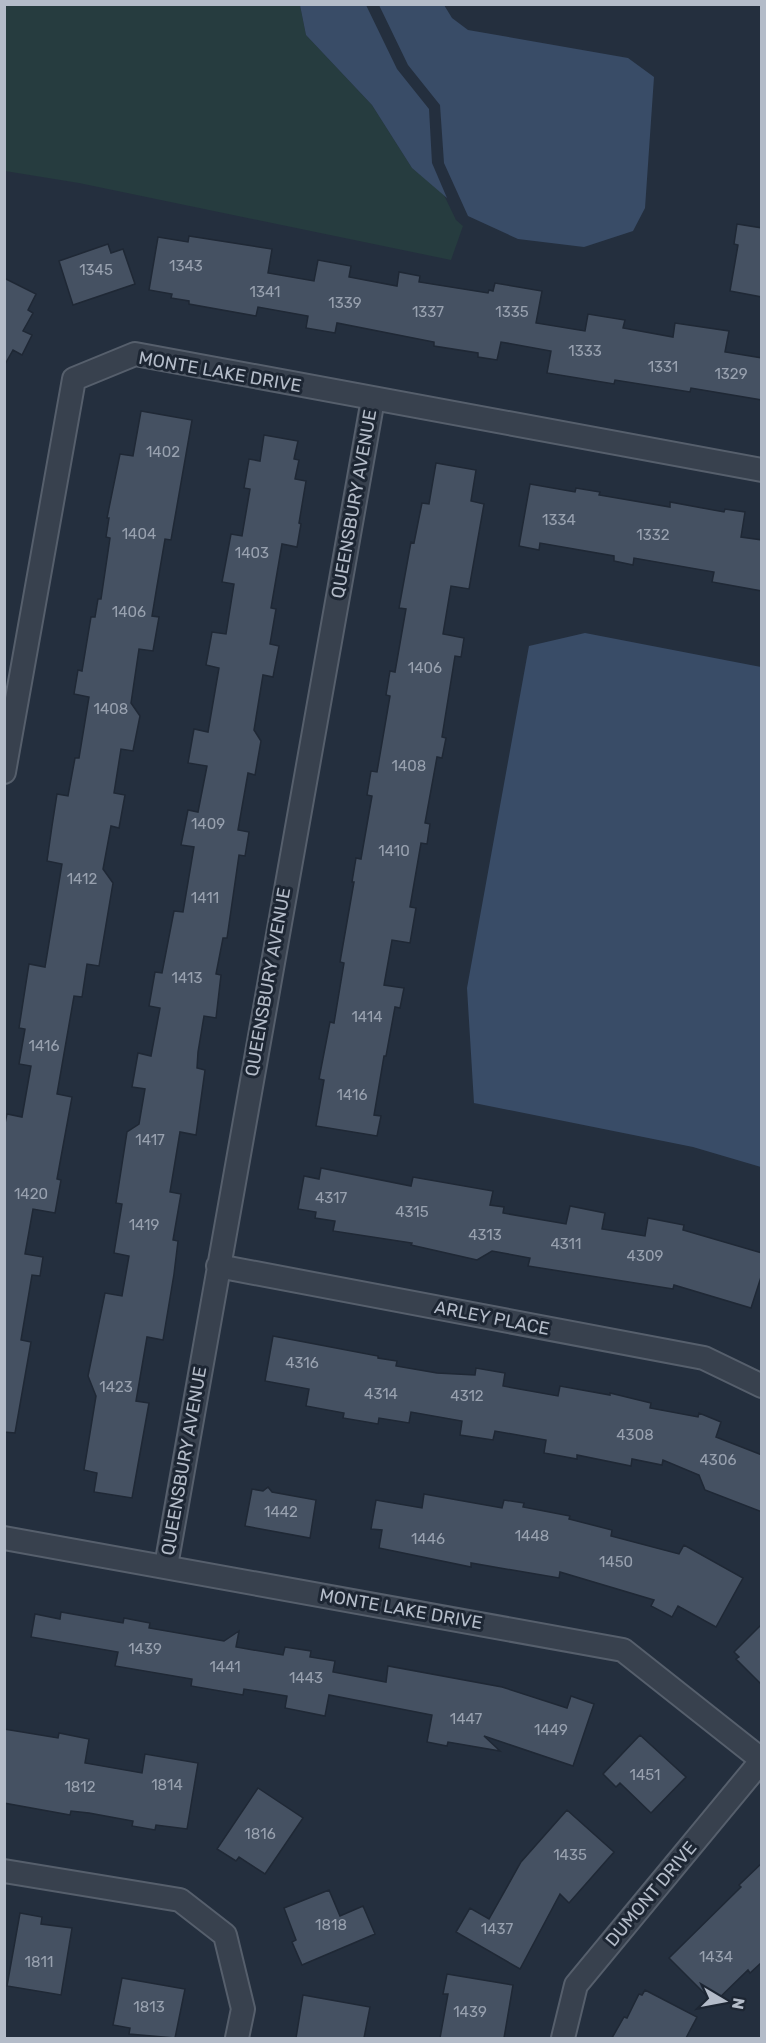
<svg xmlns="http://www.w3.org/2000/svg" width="766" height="2043" font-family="Rubik,sans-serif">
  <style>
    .green { fill: #263c3f }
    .water { fill: #394c67 }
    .building { fill: #455162; stroke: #1f2835; stroke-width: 1.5 }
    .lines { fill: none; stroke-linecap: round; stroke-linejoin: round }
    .minor-casing { stroke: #565f6c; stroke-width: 26 }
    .minor { stroke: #38414e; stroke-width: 22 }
    .labels { text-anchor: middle; stroke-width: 6; stroke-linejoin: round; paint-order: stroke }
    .number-label { font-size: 15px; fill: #98a1af }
    .street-label { font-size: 18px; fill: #b4bcc9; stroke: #1d2633 }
  </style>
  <rect width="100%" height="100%" fill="#242f3e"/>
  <path class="green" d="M4 5H300L306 35 372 105 412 168 443 193 456 220 463 226 451 260 79 183 5 171Z"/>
  <path class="water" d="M300 5H366L397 69 429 109 432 163 447 198 412 168 372 105 306 35Z
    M379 5H444L452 18 468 30 628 58 654 77 645 208 633 231 584 247 518 239 468 216 444 163 440 105 408 65Z
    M585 633 761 667V1167L693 1147 474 1103 467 988 529 646Z"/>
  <path class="building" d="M737 224 762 228V297L730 291 738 245 734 244Z
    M189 236 272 249 268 273 314 281 318 260 351 266 349 277 397 286 399 272 420 276 419 282 488 293 489 290 493 291 495 283 542 291 536 323 585 331 588 314 625 320 623 328 673 337 675 323 729 331 725 352 762 358V400L691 388 690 392 615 380 614 384 547 373 551 351 501 342 497 360 478 357V353L434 346V342L337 323 335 333 306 328 308 316 258 307 256 316 189 304V301L171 298 172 294 149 290 158 237 188 242Z
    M108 244 111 253 123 249 135 284 73 305 59 261Z
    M4 278 36 294 28 310 33 313 23 331 32 335 22 355 13 350 4 366Z
    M141 411 192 420 171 540 165 539 157 586 152 616 159 617 153 651 139 649 131 703 140 716 133 751 121 749 114 793 125 795 119 828 111 826 103 869 113 883 99 966 87 964 82 997 74 996 57 1094 72 1097 57 1179 61 1180 55 1213 33 1209 25 1254 43 1257 40 1276 32 1275 21 1340 31 1342 15 1433 4 1432V1128L7 1114 22 1117 31 1066 19 1064 25 1029 19 1028 26 983 29 964 45 967 62 864 47 861 52 826 57 794 68 796 75 758H79L89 697 74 694 78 670 82 671 91 617H95L98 599H101L110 538 106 537 109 518H107L120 454 133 456Z
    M264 435 298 441 294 459 299 460 295 479 306 481 299 523 301 524 297 547 282 544 271 608 276 609 270 644 279 646 273 677 263 675 254 730 261 741 255 775 248 773 238 830 249 832 245 856 239 855 227 938H223L216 974 221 975 216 1018 204 1016 198 1052 197 1068 205 1070 196 1135 180 1132 170 1192 181 1194 173 1240 178 1241 174 1274 163 1340 147 1337 136 1401 149 1403 132 1498 94 1492 97 1473 84 1470 96 1396 88 1376 105 1293 122 1296 129 1256 114 1253 122 1204 116 1203 127 1132 139 1124 145 1089 132 1087 138 1053 151 1056 160 1008 149 1006 155 972 162 973 174 911 183 912 194 847 181 845 188 810 198 812 207 766 188 763 194 729 208 732 219 668 206 665 212 632 226 634 234 584 222 582 231 534 242 536 250 489 244 488 249 459 260 461Z
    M436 463 476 470 471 501 484 504 469 589 451 586 443 634 464 638 461 657 455 656 442 737 446 738 442 758 437 757 425 823 430 824 427 844 421 843 410 907 416 908 410 943 392 940 384 985 404 988 400 1008 395 1007 386 1056H384L374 1115 381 1116 377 1136 316 1126 324 1080 319 1079 330 1022 334 1023 344 963 340 962 354 882H352L356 858 361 859 372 796 367 795 371 771 377 772 390 696 386 695 390 671 395 672 406 609 399 608 411 542 414 543 422 503 429 504Z
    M530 484 575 492 576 488 600 492 599 495 670 507V502L724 512 725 509 745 512 741 537 762 540V591L712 582 714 572 634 558 633 565 614 561V556L540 543 539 550 519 546Z
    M321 1168 411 1186 413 1177 493 1191 490 1205 504 1207 503 1213 566 1224 570 1206 605 1213 602 1229 645 1236 648 1218 684 1225 683 1230 762 1253V1274L751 1308 674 1285 673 1289 528 1266 530 1258 492 1251 477 1260 411 1245 412 1243 333 1231 335 1221 315 1218 316 1212 298 1209 304 1176 319 1179Z
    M273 1336 378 1356V1358L397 1361 396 1366 437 1373 475 1375 476 1368 505 1373 503 1386 558 1396 560 1386 610 1395V1393L651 1403 650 1408 698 1417 699 1413 721 1422 716 1437 762 1455V1512L705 1490 699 1475 663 1460 662 1465 632 1459 631 1466 577 1455V1459L544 1453 546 1440 495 1431 493 1440 460 1435 462 1421 411 1412 409 1423 379 1418 378 1424 343 1418 344 1413 306 1406 309 1389 265 1381Z
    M268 1487 272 1492 316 1500 310 1538 245 1526 252 1489 263 1491Z
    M424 1494 502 1508 504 1500 524 1503 523 1507 570 1516 569 1519 612 1530 611 1536 679 1554 684 1545 743 1578 716 1627 678 1606 672 1617 651 1606 654 1600 560 1572 559 1578 471 1563V1567L379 1548 382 1530 371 1529 376 1500 422 1508Z
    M61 1612 123 1623 124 1618 150 1623 149 1628 224 1641 239 1631 236 1647 283 1655 285 1647 311 1651 310 1657 335 1661 333 1672 386 1682 388 1666 502 1687 567 1708 571 1696 594 1704 573 1766 484 1736 500 1751 448 1742 447 1746 427 1742 432 1715 329 1695 325 1716 285 1708 287 1696 244 1689 243 1695 191 1686 192 1679 115 1666 118 1652 31 1637 35 1614 60 1619Z
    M762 1624V1685L736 1659 739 1657 734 1652Z
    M4 1729 58 1738 59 1733 89 1739 85 1763 142 1773 145 1754 198 1763 187 1829 156 1825 155 1830 132 1826 133 1821 89 1813 71 1811 70 1815 4 1803Z
    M640 1735 686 1777 651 1813 620 1783 616 1787 603 1774Z
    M258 1788 303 1818 265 1874 239 1857 236 1861 217 1849Z
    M567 1810 614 1852 569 1903 560 1894 520 1969 456 1932 470 1908 489 1919 521 1862Z
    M762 1863V1962L750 1973 748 1970 714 2003 669 1958 741 1887 739 1885Z
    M329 1890 340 1916 363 1906 375 1934 302 1965 292 1942 296 1940 284 1908Z
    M20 1913 42 1917 41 1924 72 1928 61 1995 7 1986Z
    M447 1974 513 1985 504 2038H440L448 1994H443Z
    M122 1978 185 1989 175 2038 129 2034 130 2028 113 2025Z
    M645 1990 697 2017 686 2038H612L624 2017 627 2018 639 1994 642 1995Z
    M303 1995 370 2007 364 2038H296Z"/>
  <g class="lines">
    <g class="minor-casing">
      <path id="minor" d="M4 772 74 379 135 354 762 470
        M218 1266 704 1358 762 1386
        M4 1538 623 1650 762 1760
        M166 1566 373 399
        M4 1871 180 1900 225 1935 243 2009 237 2038
        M563 2038 576 1985 762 1760"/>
    </g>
    <use href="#minor" class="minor"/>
  </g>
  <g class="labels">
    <g class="number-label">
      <text x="186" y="271">1343</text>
      <text x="96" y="275">1345</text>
      <text x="265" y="297">1341</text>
      <text x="345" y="308">1339</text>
      <text x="428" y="317">1337</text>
      <text x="512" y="317">1335</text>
      <text x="585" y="356">1333</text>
      <text x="663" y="372">1331</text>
      <text x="731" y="379">1329</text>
      <text x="163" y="457">1402</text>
      <text x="559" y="525">1334</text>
      <text x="139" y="539">1404</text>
      <text x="653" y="540">1332</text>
      <text x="252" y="558">1403</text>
      <text x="129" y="617">1406</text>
      <text x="425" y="673">1406</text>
      <text x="111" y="714">1408</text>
      <text x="409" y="771">1408</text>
      <text x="208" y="829">1409</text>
      <text x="394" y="856">1410</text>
      <text x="82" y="884">1412</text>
      <text x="205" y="903">1411</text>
      <text x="187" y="983">1413</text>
      <text x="367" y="1022">1414</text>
      <text x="44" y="1051">1416</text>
      <text x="352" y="1100">1416</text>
      <text x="150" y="1145">1417</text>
      <text x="31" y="1199">1420</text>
      <text x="331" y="1203">4317</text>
      <text x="412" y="1217">4315</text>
      <text x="144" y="1230">1419</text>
      <text x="485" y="1240">4313</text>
      <text x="566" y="1249">4311</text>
      <text x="645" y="1261">4309</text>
      <text x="302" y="1368">4316</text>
      <text x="116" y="1392">1423</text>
      <text x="381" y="1399">4314</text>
      <text x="467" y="1401">4312</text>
      <text x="635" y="1440">4308</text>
      <text x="718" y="1465">4306</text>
      <text x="281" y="1517">1442</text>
      <text x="532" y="1541">1448</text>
      <text x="428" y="1544">1446</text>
      <text x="616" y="1567">1450</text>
      <text x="145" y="1654">1439</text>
      <text x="225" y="1672">1441</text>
      <text x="306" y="1683">1443</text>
      <text x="466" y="1724">1447</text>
      <text x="551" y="1735">1449</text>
      <text x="645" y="1780">1451</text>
      <text x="167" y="1790">1814</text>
      <text x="80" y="1792">1812</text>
      <text x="260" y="1839">1816</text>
      <text x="570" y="1860">1435</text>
      <text x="331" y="1930">1818</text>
      <text x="497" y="1934">1437</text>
      <text x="716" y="1962">1434</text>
      <text x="39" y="1967">1811</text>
      <text x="149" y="2012">1813</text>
      <text x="470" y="2017">1439</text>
    </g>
    <g class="street-label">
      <text transform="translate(220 372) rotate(10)" y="6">MONTE LAKE DRIVE</text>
      <text transform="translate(354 504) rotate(-80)" y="6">QUEENSBURY AVENUE</text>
      <text transform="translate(268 982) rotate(-80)" y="6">QUEENSBURY AVENUE</text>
      <text transform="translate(492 1318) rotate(11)" y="6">ARLEY PLACE</text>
      <text transform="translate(184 1461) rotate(-80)" y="6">QUEENSBURY AVENUE</text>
      <text transform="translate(401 1609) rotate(10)" y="6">MONTE LAKE DRIVE</text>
      <text transform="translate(651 1894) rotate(-50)" y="6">DUMONT DRIVE</text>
    </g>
  </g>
  <rect width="766" height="2043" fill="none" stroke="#b4bcc9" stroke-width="12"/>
  <g transform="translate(724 2001) rotate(100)" stroke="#1d2633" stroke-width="4.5" paint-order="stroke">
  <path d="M0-4.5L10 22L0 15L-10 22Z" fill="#b4bcc9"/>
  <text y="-9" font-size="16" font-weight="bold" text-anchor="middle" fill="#b4bcc9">N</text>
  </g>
</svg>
